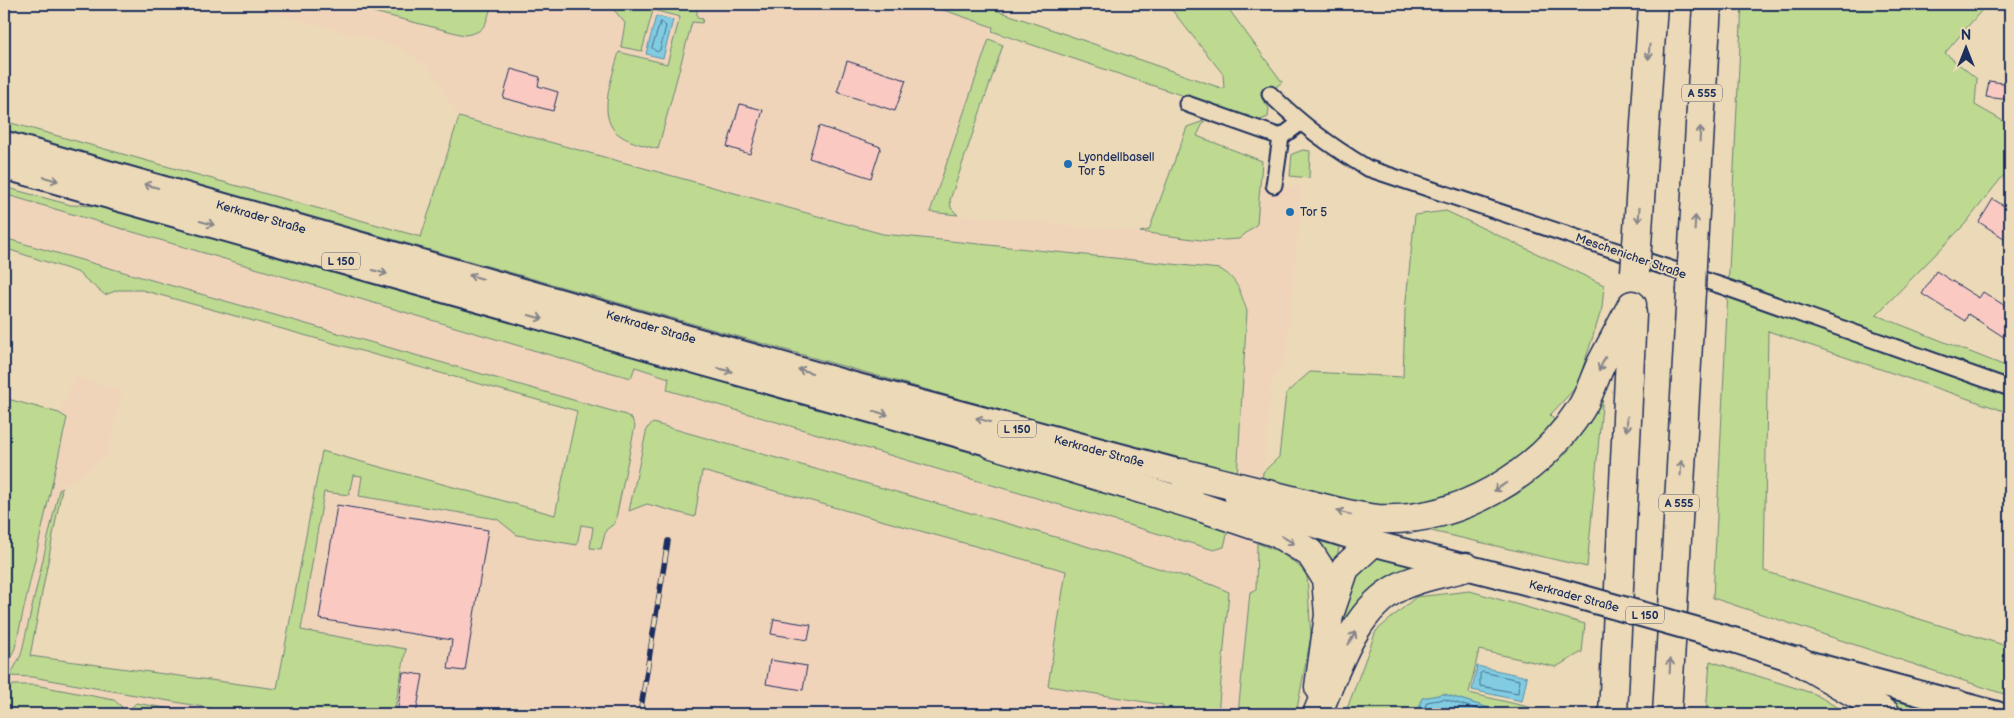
<svg xmlns="http://www.w3.org/2000/svg" width="2014" height="718" font-family="'Balsamiq Sans',sans-serif">
  <style>
    .built { fill: #f0d4ba }
    .green { fill: #bed990; stroke: #6c8477 }
    .water { fill: #81cce1; stroke: #588dad }
    .lines { fill: none; stroke-linecap: round; stroke-linejoin: round }
    .shore { stroke: #446e92; stroke-width: 1 }
    .building { fill: #f9c9c2; stroke: #1b2f5e }
    .minor-casing { stroke: #1b2f5e; stroke-width: 19 }
    .primary-casing { stroke: #1b2f5e; stroke-width: 28 }
    .trunk-casing { stroke: #1b2f5e; stroke-width: 29 }
    .motorway-casing { stroke: #1b2f5e; stroke-width: 31 }
    .minor { stroke: #ecd9b7; stroke-width: 15 }
    .primary { stroke: #ecd9b7; stroke-width: 24 }
    .trunk { stroke: #ecd9b7; stroke-width: 25 }
    .motorway { stroke: #ecd9b7; stroke-width: 28 }
    .rail-casing { stroke: #1b2f5e; stroke-width: 5.5 }
    .rail { stroke: #ecd9b7; stroke-width: 4; stroke-dasharray: 11; stroke-linecap: butt }
    .primary-bridge-casing { stroke: #1b2f5e; stroke-width: 28; stroke-linecap: butt }
    .motorway-bridge-casing { stroke: #1b2f5e; stroke-width: 31; stroke-linecap: butt }
    .primary-bridge { stroke: #ecd9b7; stroke-width: 24 }
    .motorway-bridge { stroke: #ecd9b7; stroke-width: 28 }
    .oneway { stroke: #84848a }
    .poi-dot { fill: #1f6fb2; stroke: #ecd9b7; stroke-width: 2 }
    .labels { text-anchor: middle; stroke-width: 4; stroke-linejoin: round; paint-order: stroke }
    .shield { fill: #ecd9b7; stroke: #5a6279; stroke-width: 1 }
    .shield-label { font-size: 11px; font-weight: bold; fill: #1b2f5e }
    .poi-label { font-size: 12px; fill: #1b2f5e; stroke: #ecd9b7; text-anchor: start }
    .street-label { font-size: 12px; fill: #1b2f5e; stroke: #ecd9b7 }
  </style>
  <rect width="100%" height="100%" fill="#ecd9b7"/>
  <filter id="ink" filterUnits="userSpaceOnUse"><feTurbulence type="fractalNoise" baseFrequency=".02" numOctaves="2"/><feDisplacementMap in="SourceGraphic" scale="10" xChannelSelector="R" yChannelSelector="G"/><feConvolveMatrix kernelMatrix="1 2 1 2 8 2 1 2 1" color-interpolation-filters="sRGB"/></filter>
  <g filter="url(#ink)">
    <path class="built" d="M241 4H926L994 27 930 212 1140 232 1208 241 1260 203 1261 184 1302 187 1287 355 1271 383 1257 543 1256 590 1250 592 1238 714H4V398L59 413 75 376 122 392 107 456 62 488 30 656 277 689 322 451 555 515 577 411 142 290H118L105 295 77 272 4 248V194L594 368 631 378 635 367 669 378 667 390 1214 550 1237 477 1247 311 1240 290 1231 275 1220 269 883 234 459 117 431 71 399 47Z"/>
    <path class="green" d="M342 4H492C486 23 486 33 464 35Z
      M609 4H697V18L703 19 702 23 692 22 658 149C646 146 632 143 621 136 594 120 613 75 619 52L667 64 680 17 653 10 642 51 621 47 625 23Z
      M926 4H978L1224 89 1223 74 1167 4H1225L1282 82 1262 99 1269 108 1268 117 1258 121 1006 36 992 31 993 27Z
      M1742 4H1987L1945 53 1977 79 1975 105 2010 125V167L1965 224 1876 315 2008 367 2002 393 2010 396V413L1768 331 1764 571 2010 647V696L1713 598Z
      M989 39 1003 45 950 200 951 208 958 215 930 212Z
      M459 117 883 234 1220 269C1238 279 1240 292 1247 311L1237 477 4 130V121L421 237Z
      M1204 121 1197 136 1262 161 1257 224 1239 239 1208 241 1140 232 1149 230 1187 127Z
      M1303 150 1310 151 1309 178 1290 176 1292 154Z
      M4 187 71 205 98 206 1210 519 1229 527 1224 547 1214 550 667 390 669 378 635 367 631 378 594 368 4 194Z
      M1446 211 1604 285 1602 308 1577 386 1550 415 1556 422 1502 475 1439 502 1368 508 1262 483 1263 472 1279 457 1286 393 1310 372 1403 377 1405 310 1415 215Z
      M4 238 626 415 632 419 635 426 615 523 606 530 601 549 590 548 593 527 581 525 577 545 517 535 497 519 359 496 362 476 353 475 349 495 324 492 301 630 406 649 394 714H244L32 677 10 676 21 655 59 490 62 488 30 656 277 689 322 451 555 515 577 411 142 290H118L105 295 77 272 4 248Z
      M1603 395 1587 567 1427 530 1508 496 1559 459Z
      M4 398 59 413 67 418 15 648 4 671Z
      M653 423 1073 542 1213 585 1229 592 1218 714H1162L1163 705 1048 686 1066 571 702 471 695 517 647 504 629 511 647 428Z
      M1302 536 1339 547 1334 574Z
      M1257 543 1278 551 1298 565 1307 575 1311 636 1296 714H1238L1250 592 1256 590Z
      M1370 555 1411 566 1350 616 1335 635 1343 593Z
      M1470 591 1585 624 1582 652 1556 667 1479 650 1469 693 1558 714H1508L1444 694 1423 698 1417 714H1345L1376 631 1416 597Z
      M1710 661 1815 694 1848 714H1706Z
      M14 685H35L114 700 122 707 120 714H4V689Z
      M1893 698 1934 709V714H1902Z
      M136 703 201 714H128L129 710Z"/>
    <path class="water" d="M656 16 673 20 663 58 646 54Z
      M1477 666 1527 677 1522 701 1472 690Z
      M1444 694 1508 714H1417L1422 698Z"/>
    <g class="lines">
      <path class="shore" d="M661 22 666 26 660 50 657 52 652 48Z
        M1483 672 1519 680 1518 693 1480 686V674Z
        M1422 714 1427 702 1444 699 1492 714"/>
    </g>
    <path class="building" d="M847 61 906 80 895 111 837 92Z
      M511 69 540 77 538 86 558 92 553 111 503 98Z
      M1989 81 2010 84V100L1986 97Z
      M740 104 763 110 750 154 727 147Z
      M819 126 881 147 871 178 809 158Z
      M1993 199 2010 210V242L1979 222Z
      M1936 271 1979 298 1983 292 2010 309V341L1968 314 1965 321 1922 294Z
      M337 505 488 530 465 671 448 669 452 640 319 619Z
      M774 619 811 625 808 640 771 634Z
      M770 660 807 666 803 690 766 684Z
      M403 672 423 675 416 714H397Z"/>
    <g class="lines">
      <g class="minor-casing">
        <path id="minor" d="M1270 94C1302 125 1329 145 1367 168L1722 286 2010 388
          M1187 104 1281 137 1300 123
          M1274 185 1281 137"/>
      </g>
      <g class="primary-casing">
        <path id="primary" d="M1295 519 1372 543 1552 589
          M1737 641 1799 661 1997 714"/>
      </g>
      <g class="trunk-casing">
        <path id="trunk" d="M4 144 852 385 1182 473 1200 480
          M4 166 1011 449
          M1237 496 1295 519"/>
      </g>
      <g class="motorway-casing">
        <path id="motorway" d="M1637 245 1653 4
          M1692 264 1707 4
          M992 444 1194 505 1277 533 1310 553 1326 578 1329 615
          M1182 473C1222 483 1263 493 1304 503 1328 509 1353 517 1378 519 1457 523 1537 476 1580 410 1590 395 1594 378 1602 362 1612 343 1622 324 1632 305
          M1799 661 1858 695 1886 714
          M1319 687 1329 615 1345 568 1372 543
          M1317 714C1336 671 1353 610 1399 587 1418 577 1446 573 1466 567
          M1613 714 1632 314
          M1667 714 1691 291
          M1952 714 1957 704"/>
      </g>
      <use href="#minor" class="minor"/>
      <use href="#primary" class="primary"/>
      <use href="#trunk" class="trunk"/>
      <use href="#motorway" class="motorway"/>
      <g class="rail-casing">
        <path id="rail" d="M640 714 668 541"/>
      </g>
      <use href="#rail" class="rail"/>
      <g class="primary-bridge-casing">
        <path id="primary-bridge" d="M1552 589 1737 641"/>
      </g>
      <g class="motorway-bridge-casing">
        <path id="motorway-bridge" d="M1635 272 1637 245
          M1691 291 1692 264"/>
      </g>
      <use href="#primary-bridge" class="primary-bridge"/>
      <use href="#motorway-bridge" class="motorway-bridge"/>
    </g>
    <defs><path id="oneway-shaft" d="M-6 0H5M1.5-3L5.5 0L1.5 3" fill="none" stroke-width="1.6" stroke-linecap="round" stroke-linejoin="round" transform="scale(1.25)"/></defs>
    <g class="oneway">
      <use href="#oneway-shaft" transform="translate(1649 52) rotate(94)"/>
      <use href="#oneway-shaft" transform="translate(1700 134) rotate(-87)"/>
      <use href="#oneway-shaft" transform="translate(51 179) rotate(16)"/>
      <use href="#oneway-shaft" transform="translate(151 186) rotate(-164)"/>
      <use href="#oneway-shaft" transform="translate(1639 215) rotate(94)"/>
      <use href="#oneway-shaft" transform="translate(207 223) rotate(16)"/>
      <use href="#oneway-shaft" transform="translate(1695 223) rotate(-87)"/>
      <use href="#oneway-shaft" transform="translate(380 272) rotate(16)"/>
      <use href="#oneway-shaft" transform="translate(476 277) rotate(-164)"/>
      <use href="#oneway-shaft" transform="translate(536 317) rotate(16)"/>
      <use href="#oneway-shaft" transform="translate(1602 364) rotate(115)"/>
      <use href="#oneway-shaft" transform="translate(725 370) rotate(16)"/>
      <use href="#oneway-shaft" transform="translate(805 371) rotate(-164)"/>
      <use href="#oneway-shaft" transform="translate(881 413) rotate(16)"/>
      <use href="#oneway-shaft" transform="translate(983 420) rotate(-165)"/>
      <use href="#oneway-shaft" transform="translate(1627 424) rotate(93)"/>
      <use href="#oneway-shaft" transform="translate(1681 468) rotate(-87)"/>
      <use href="#oneway-shaft" transform="translate(1500 487) rotate(147)"/>
      <use href="#oneway-shaft" transform="translate(1344 513) rotate(-166)"/>
      <use href="#oneway-shaft" transform="translate(1288 540) rotate(31)"/>
      <use href="#oneway-shaft" transform="translate(1352 638) rotate(-61)"/>
      <use href="#oneway-shaft" transform="translate(1670 666) rotate(-87)"/>
    </g>
  </g>
  <g class="poi-dot">
    <circle cx="1068" cy="164" r="5"/>
    <circle cx="1290" cy="212" r="5"/>
  </g>
  <g class="labels">
    <g class="shield">
      <rect x="1682" y="84.5" width="40" height="17" rx="4"/>
      <rect x="322" y="252.5" width="38" height="17" rx="4"/>
      <rect x="998" y="420.5" width="38" height="17" rx="4"/>
      <rect x="1659" y="494.5" width="40" height="17" rx="4"/>
      <rect x="1626" y="606.5" width="38" height="17" rx="4"/>
    </g>
    <g class="shield-label">
      <text x="1702" y="97">A 555</text>
      <text x="341" y="265">L 150</text>
      <text x="1017" y="433">L 150</text>
      <text x="1679" y="507">A 555</text>
      <text x="1645" y="619">L 150</text>
    </g>
    <g class="poi-label">
      <text x="1078" y="161">Lyondellbasell<tspan x="1078" dy="14">Tor 5</tspan></text>
      <text x="1300" y="216">Tor 5</text>
    </g>
    <g class="street-label">
      <text transform="translate(261 217) rotate(16)" y="4">Kerkrader Straße</text>
      <text transform="translate(1631 256) rotate(19)" y="4">Meschenicher Straße</text>
      <text transform="translate(651 327) rotate(16)" y="4">Kerkrader Straße</text>
      <text transform="translate(1099 451) rotate(15)" y="4">Kerkrader Straße</text>
      <text transform="translate(1574 596) rotate(15)" y="4">Kerkrader Straße</text>
    </g>
  </g>
  <rect width="2014" height="718" fill="none" stroke="#ecd9b7" stroke-width="20"/>
  <rect x="10" y="10" width="1994" height="698" fill="none" stroke="#1b2f5e" stroke-width="2" filter="url(#ink)"/>
  <g transform="translate(1966 48)" stroke="#ecd9b7" stroke-width="4" paint-order="stroke">
  <path d="M0-4L9 19L0 12L-9 19Z" fill="#1b2f5e"/>
  <text y="-8" font-size="14" font-weight="bold" text-anchor="middle" fill="#1b2f5e">N</text>
  </g>
</svg>
